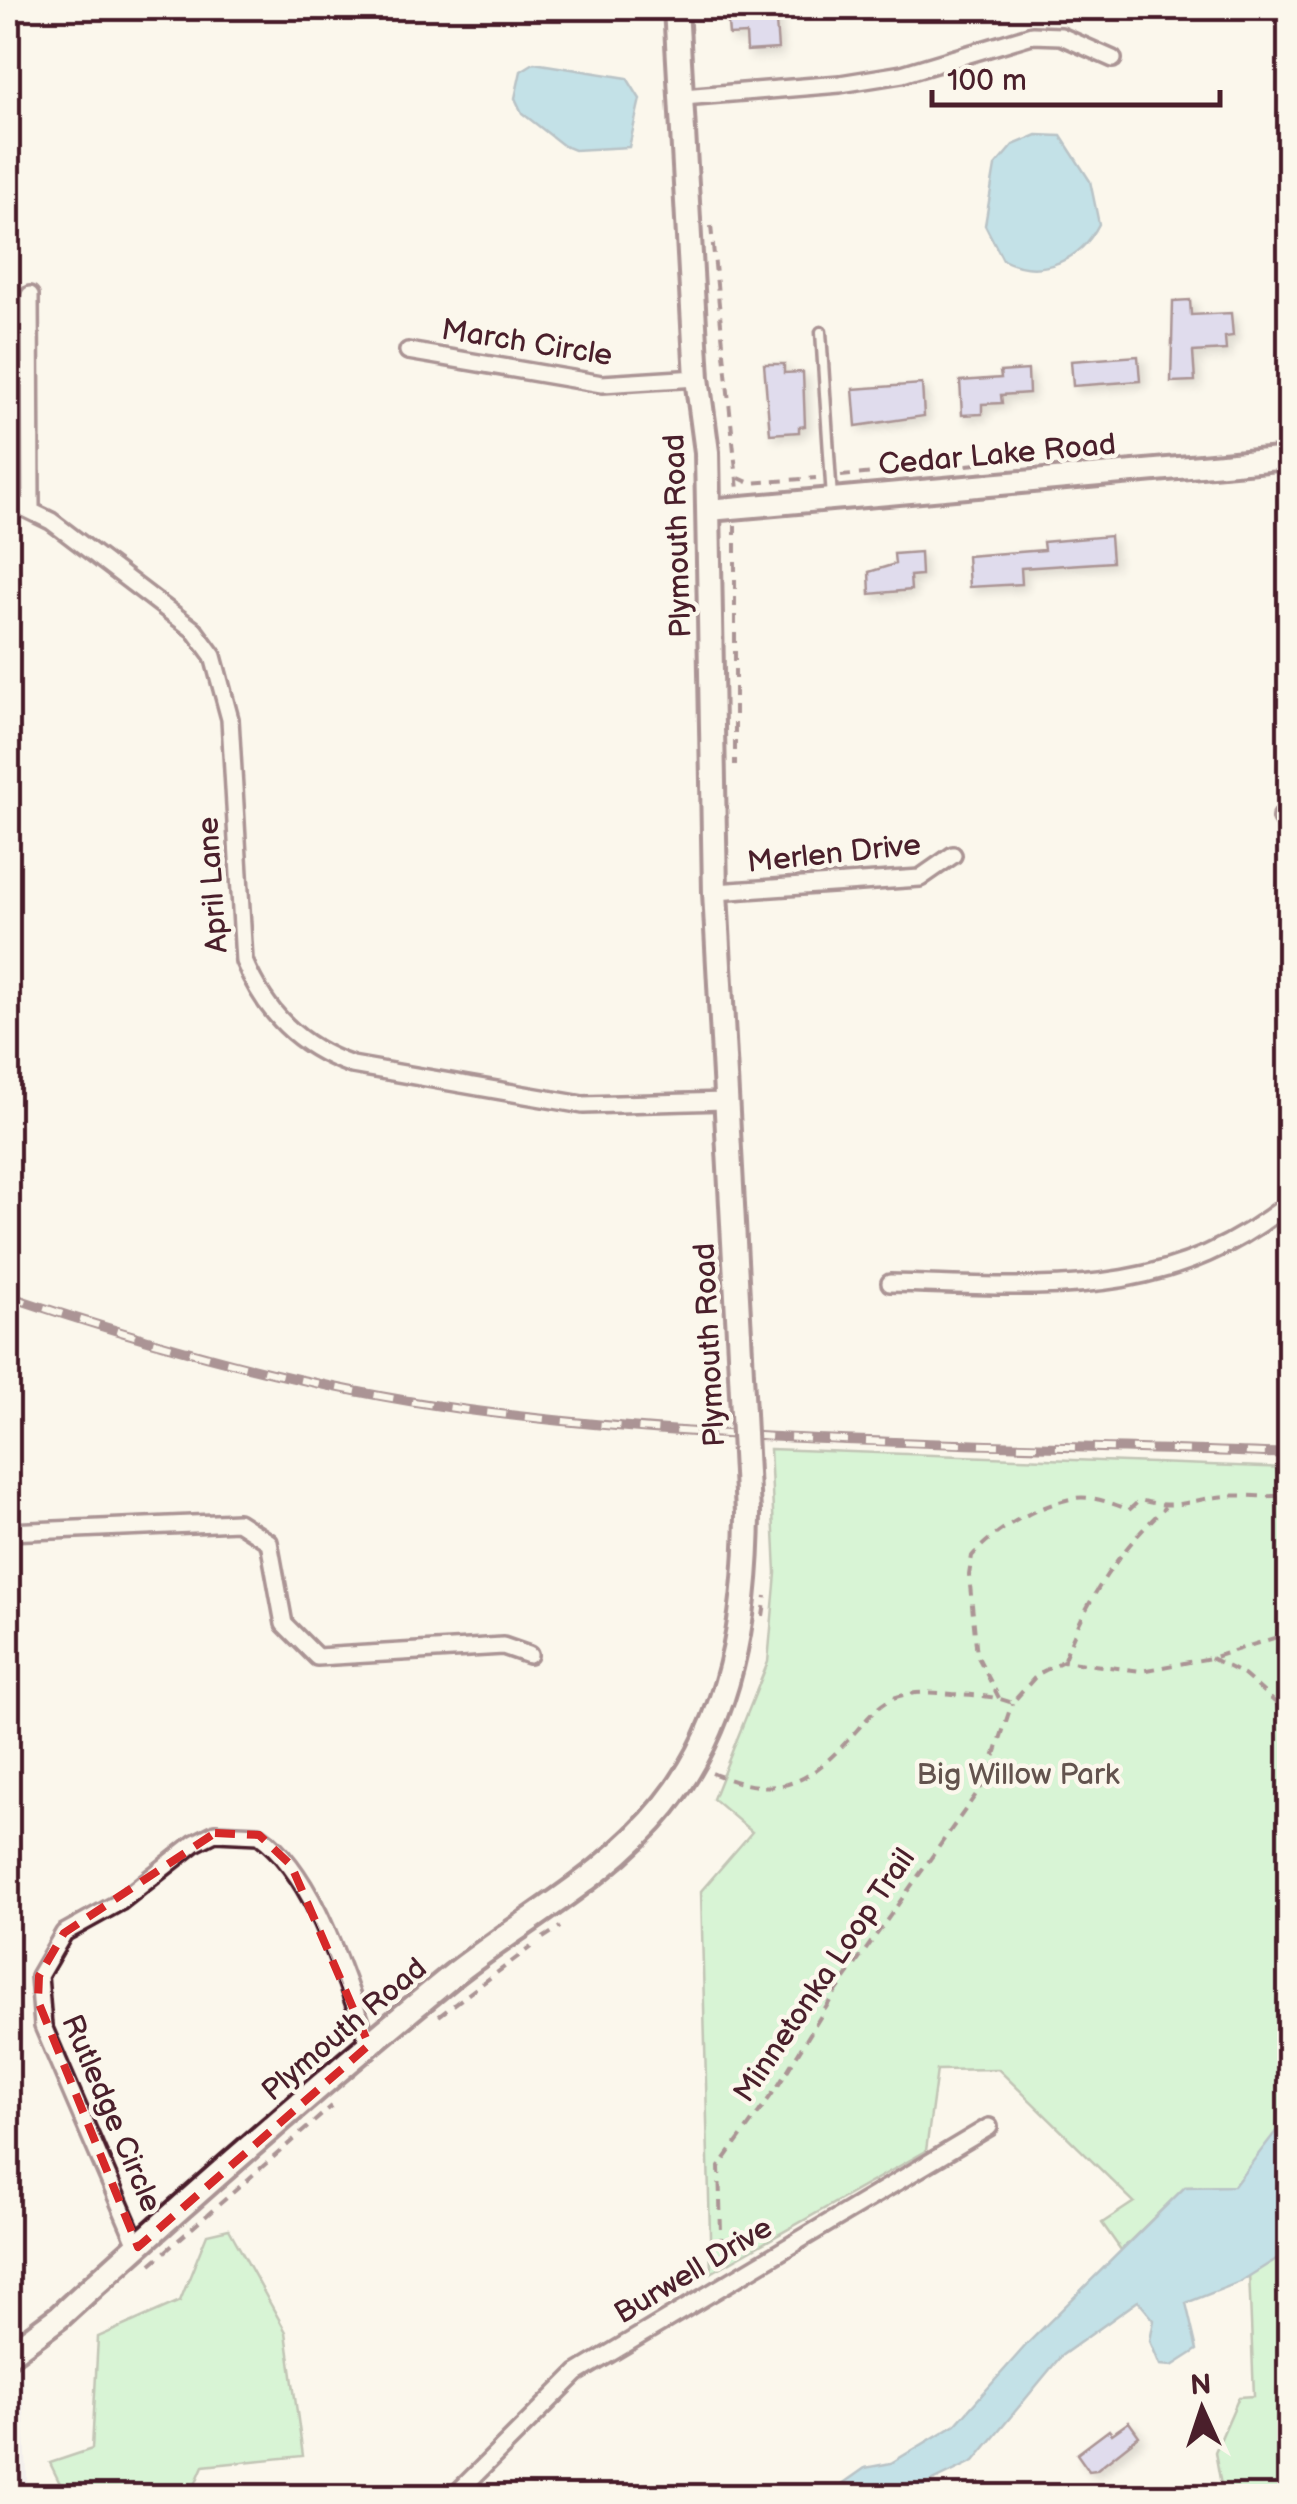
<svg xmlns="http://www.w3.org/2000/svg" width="1297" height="2504" font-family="'Balsamiq Sans',sans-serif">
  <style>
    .built { fill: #e9e5ec }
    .green { fill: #adefb8; stroke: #7c8772; stroke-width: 2.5 }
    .water { fill: #7ec5df; stroke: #698397; stroke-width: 2.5 }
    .building { fill: #bebbed; stroke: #4a1f2b; stroke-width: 2.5; filter: url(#shadow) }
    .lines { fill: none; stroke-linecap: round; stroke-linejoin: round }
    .service-casing { stroke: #4a1f2b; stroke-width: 15 }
    .minor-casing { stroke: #4a1f2b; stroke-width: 22 }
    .tertiary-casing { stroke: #4a1f2b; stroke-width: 28 }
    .secondary-casing { stroke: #4a1f2b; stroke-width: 30 }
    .path { stroke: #4a1f2b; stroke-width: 4; stroke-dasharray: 10 8; stroke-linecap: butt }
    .service { stroke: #fbf7ec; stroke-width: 8 }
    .minor { stroke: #fbf7ec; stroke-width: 15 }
    .tertiary { stroke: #fbf7ec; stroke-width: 20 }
    .secondary { stroke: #fbf7ec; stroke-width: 22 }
    .rail-casing { stroke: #4a1f2b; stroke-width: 10 }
    .rail { stroke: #fbf7ec; stroke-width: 6; stroke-dasharray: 19; stroke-linecap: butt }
    .secondary-bridge-casing { stroke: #4a1f2b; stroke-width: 30; stroke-linecap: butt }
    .secondary-bridge { stroke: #fbf7ec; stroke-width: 22 }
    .marked { fill: none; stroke: #d62828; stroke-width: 8; stroke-dasharray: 20 12; stroke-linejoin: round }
    .labels { text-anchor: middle; stroke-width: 9; stroke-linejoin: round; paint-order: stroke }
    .street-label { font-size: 30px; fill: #4a1f2b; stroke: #fbf7ec }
    .park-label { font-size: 30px; fill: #63534e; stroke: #fbf7ec }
  </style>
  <defs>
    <filter id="shadow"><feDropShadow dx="5" dy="5" stdDeviation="5" flood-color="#0004"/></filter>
  </defs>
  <rect width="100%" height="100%" fill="#fbf7ec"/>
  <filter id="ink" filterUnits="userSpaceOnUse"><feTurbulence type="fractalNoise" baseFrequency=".01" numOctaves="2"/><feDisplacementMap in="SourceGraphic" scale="20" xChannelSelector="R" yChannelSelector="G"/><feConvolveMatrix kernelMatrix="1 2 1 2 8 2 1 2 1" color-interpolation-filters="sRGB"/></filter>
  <g filter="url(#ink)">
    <path class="built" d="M22 2365 28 2496H8V2374Z"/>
    <path class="green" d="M770 1449 1289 1468V2496H1223L1215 2452 1239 2397 1254 2396 1245 2173 1234 2186 1185 2187 1121 2250 1102 2223 1134 2202 998 2069 937 2070 926 2151 711 2273 701 1891 752 1832 713 1799 768 1662 776 1573Z
      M229 2229 286 2332 303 2456 203 2466 190 2496H66L50 2463 92 2449 98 2337 180 2301 207 2234Z"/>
    <path class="water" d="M534 63 627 78 640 99 629 147 574 150 564 146 522 113 515 98 521 71Z
      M1037 135 1061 136 1090 181 1099 224C1081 260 1041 279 1003 260L985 225 995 166 1013 145Z
      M1289 2094V2251L1240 2282 1186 2303 1197 2350 1172 2366 1160 2365 1150 2341 1154 2320 1138 2301 1061 2356 974 2461 902 2496H825L865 2468 891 2463 956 2424 1028 2343 1185 2187 1234 2186 1277 2130Z"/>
    <path class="building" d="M731 8H775L778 49 747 51 746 34 729 35 727 11Z
      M1190 300 1191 315 1231 313 1233 336 1225 337 1226 350 1193 352 1195 381 1171 382 1173 301Z
      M1138 356 1140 381 1073 386 1071 361Z
      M764 364H784V373L803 372 805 426 799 427V432L770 434Z
      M1028 370 1029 393 1001 395 1002 403 982 404V414L962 415 960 381 1001 378 1000 372Z
      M922 384 924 416 856 426 853 389Z
      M1110 536 1112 562 1021 568 1022 584 969 587 967 556 1044 550 1043 542Z
      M920 552 921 575 910 576 911 590 870 594 869 572 895 564 894 554Z
      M1129 2422 1139 2436 1096 2470 1089 2471 1077 2454 1109 2430 1112 2434Z"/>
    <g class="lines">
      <g class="service-casing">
        <path id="service" d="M821 332 832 499"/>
      </g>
      <g class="minor-casing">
        <path id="minor" d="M683 97 840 84 902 74 1032 35 1061 36 1113 59
          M1290 168V205
          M30 295 31 509
          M408 351 602 384 697 378
          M8 500 51 521 194 630 213 656 230 719 244 961C266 1013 298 1046 352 1065L583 1105 725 1101
          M1281 818 1290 803
          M715 892 920 878 953 855
          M890 1283C1040 1286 1166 1304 1290 1202
          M8 1532 238 1522 269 1542 284 1624 317 1657 503 1646 529 1655
          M138 2247 43 2026 39 1976 64 1933 120 1902 195 1843 215 1833 259 1835C316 1875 345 1980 369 2045
          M454 2496 577 2373 989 2127"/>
      </g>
      <g class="tertiary-casing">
        <path id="tertiary" d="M709 510 1290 458"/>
      </g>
      <g class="secondary-casing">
        <path id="secondary" d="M676 8 697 378 707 452 715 892 739 1334
          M8 2355 59 2317C187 2200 318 2085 453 1975 524 1919 607 1877 665 1805 732 1721 747 1616 748 1513"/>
      </g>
      <path class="path" d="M711 226 738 490
        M841 476 1000 462
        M739 478 750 483 816 478
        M735 525V765
        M763 1616 766 1596
        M1211 1658 1244 1675 1290 1715
        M1064 1659C1087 1598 1118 1552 1165 1507
        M999 1698 977 1655 969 1575 972 1556C996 1528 1039 1505 1075 1498 1091 1495 1115 1504 1129 1510L1140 1500C1178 1511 1190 1499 1226 1496 1248 1494 1268 1499 1290 1494
        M712 1773C782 1802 810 1783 857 1730 868 1718 877 1706 891 1699 910 1691 932 1692 952 1694 972 1695 993 1695 1012 1703L1038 1674 1063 1661 1141 1671 1211 1658 1290 1633
        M543 1938 560 1927
        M439 2016 531 1947
        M151 2264 332 2106
        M722 2265 719 2167 778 2086 833 1996 987 1779 1012 1703"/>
      <use href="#service" class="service"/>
      <use href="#minor" class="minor"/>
      <use href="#tertiary" class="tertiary"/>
      <use href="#secondary" class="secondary"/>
      <g class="rail-casing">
        <path id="rail" d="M8 1296C154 1345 307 1388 461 1409 734 1446 1014 1443 1290 1454"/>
      </g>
      <use href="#rail" class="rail"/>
      <g class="secondary-bridge-casing">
        <path id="secondary-bridge" d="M739 1334 748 1513"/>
      </g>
      <use href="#secondary-bridge" class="secondary-bridge"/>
    </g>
  </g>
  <path d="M0 0H1297V2504H0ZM215 1833 259 1835 291 1865 369 2045 138 2247 38 2001 39 1976 64 1933Z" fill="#fbf7ec" fill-opacity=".55" fill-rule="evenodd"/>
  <path class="marked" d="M215 1833 259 1835 291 1865 369 2045 138 2247 38 2001 39 1976 64 1933Z"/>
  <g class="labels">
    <g class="street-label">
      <text transform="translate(527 342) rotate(9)" y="10">March Circle</text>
      <text transform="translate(997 454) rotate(-5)" y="10">Cedar Lake Road</text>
      <text transform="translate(677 536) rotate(-92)" y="10">Plymouth Road</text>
      <text transform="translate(834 853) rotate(-6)" y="10">Merlen Drive</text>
      <text transform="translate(212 885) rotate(-94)" y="10">April Lane</text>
      <text transform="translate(709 1345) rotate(-93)" y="10">Plymouth Road</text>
      <text transform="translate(824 1975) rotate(-56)" y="10">Minnetonka Loop Trail</text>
      <text transform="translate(344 2029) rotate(-40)" y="10">Plymouth Road</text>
      <text transform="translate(112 2113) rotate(67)" y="10">Rutledge Circle</text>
      <text transform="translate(693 2270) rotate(-31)" y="10">Burwell Drive</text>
    </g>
    <g class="park-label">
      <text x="1018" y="1784">Big Willow Park</text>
    </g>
  </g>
  <rect width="1297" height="2504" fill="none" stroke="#fbf7ec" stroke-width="40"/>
  <rect x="20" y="20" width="1257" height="2464" fill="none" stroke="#4a1f2b" stroke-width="4" filter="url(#ink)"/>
  <g transform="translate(1202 2409) rotate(357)" stroke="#fbf7ec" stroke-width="8" paint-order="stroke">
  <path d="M0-8L18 38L0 25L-18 38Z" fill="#4a1f2b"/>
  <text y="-15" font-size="28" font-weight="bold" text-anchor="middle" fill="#4a1f2b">N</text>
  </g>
  <path d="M932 90v15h288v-15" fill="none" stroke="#4a1f2b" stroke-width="5"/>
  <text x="947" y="90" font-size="30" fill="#4a1f2b" stroke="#fbf7ec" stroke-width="8" paint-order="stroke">100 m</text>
</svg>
